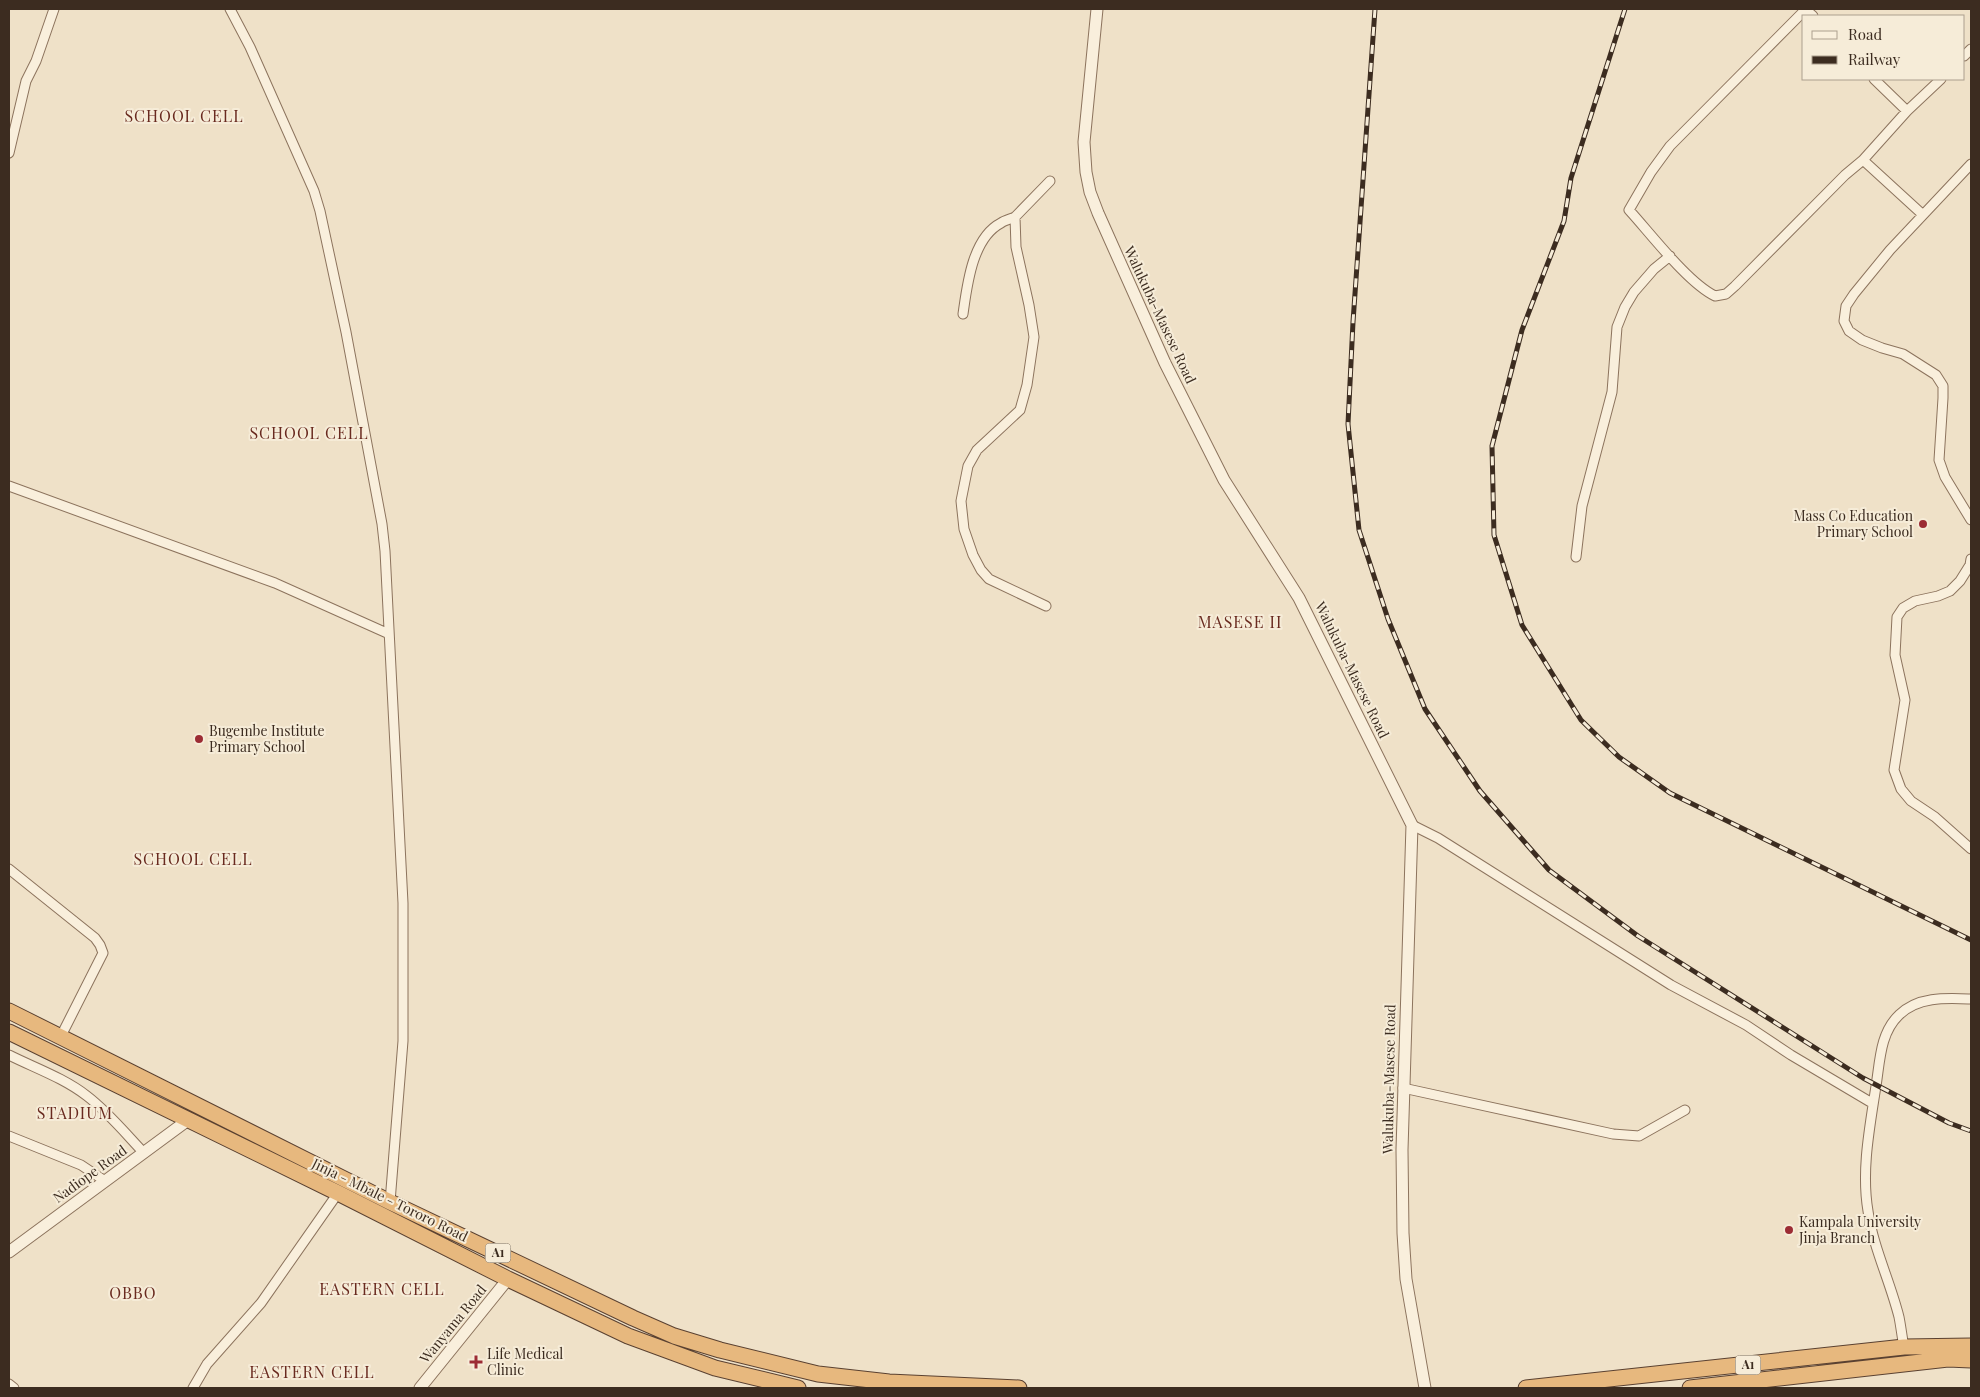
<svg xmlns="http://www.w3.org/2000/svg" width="1980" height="1397" font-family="'Playfair Display',serif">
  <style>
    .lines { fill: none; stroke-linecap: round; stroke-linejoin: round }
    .minor-casing { stroke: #8c735d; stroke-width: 11 }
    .tertiary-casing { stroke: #8c735d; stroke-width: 13 }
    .trunk-casing { stroke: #5a4131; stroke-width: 17 }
    .minor { stroke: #f9efdc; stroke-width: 9 }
    .tertiary { stroke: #f9efdc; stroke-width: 11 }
    .trunk { stroke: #e7b87e; stroke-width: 15 }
    .rail-casing { stroke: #3c2c20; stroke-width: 5 }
    .rail { stroke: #f6ecd8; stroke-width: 3; stroke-dasharray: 9; stroke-linecap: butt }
    .poi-dot { fill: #9c2c34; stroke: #f6ecd8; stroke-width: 2 }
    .labels { text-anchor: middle; stroke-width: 4; stroke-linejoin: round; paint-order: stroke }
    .shield { fill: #f6ecd8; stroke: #746657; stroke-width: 1 }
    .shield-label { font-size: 12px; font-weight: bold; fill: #3c2c20 }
    .street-label { font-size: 14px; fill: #3c2c20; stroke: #f6ecd8 }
    .poi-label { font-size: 14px; fill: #3c2c20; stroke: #f6ecd8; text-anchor: start }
    .quarter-label { font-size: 16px; letter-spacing: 1px; fill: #692a1f; stroke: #f6ecd8 }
  </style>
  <rect width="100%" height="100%" fill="#efe1c8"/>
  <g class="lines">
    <g class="minor-casing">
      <path id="minor" d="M230 9 250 47 314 191 320 211 346 332 382 524 385 551 403 903V1041L390 1202
        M1805 9 1813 16
        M1806 9 1670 146 1651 172 1629 210C1651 234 1688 283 1715 296L1726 294 1735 286 1845 175 1863 160 1907 111 1941 79
        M1964 56 1971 49
        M1874 79 1907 111
        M9 153 26 81 36 61 54 9
        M1863 160 1922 214
        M1971 164 1890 250 1854 294 1846 306 1844 321 1849 331 1862 340 1882 348 1903 354 1936 375 1943 386V398L1939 460 1945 477 1971 520
        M963 314C967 286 972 238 1001 223 1005 220 1011 219 1015 217
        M9 486 275 583 389 634
        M1576 557 1582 506 1612 392 1617 327 1625 307 1634 292 1654 269 1670 256
        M1971 559 1970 565 1960 581 1950 591 1938 596 1915 601 1903 608 1897 617 1895 655 1905 700 1894 770 1901 789 1911 801 1935 817 1971 849
        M1046 606 989 579 981 570 973 555 964 529 961 501 968 466 977 450 1020 410 1027 385 1034 337 1029 305 1016 247 1015 217 1050 181
        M1412 825 1438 838 1671 985 1746 1025 1791 1055 1872 1103
        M9 869 95 938 100 945 103 953 61 1036
        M9 1055C35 1068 64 1078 87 1096 108 1112 126 1134 144 1153
        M1403 1088 1613 1134 1639 1136 1685 1110
        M9 1136 81 1165 105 1181
        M1904 1347C1902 1337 1901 1327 1899 1317 1890 1281 1873 1247 1868 1211 1861 1170 1870 1126 1876 1086 1880 1061 1880 1033 1899 1015 1918 996 1947 998 1971 999
        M9 1384 14 1388
        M193 1388 207 1364 261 1303 338 1193"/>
    </g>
    <g class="tertiary-casing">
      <path id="tertiary" d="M1097 9 1084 142 1086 172 1090 192 1098 213 1165 363 1224 480 1299 598 1412 825 1402 1150 1403 1233 1406 1279 1425 1388
        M9 1252 188 1120
        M420 1388 508 1279"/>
    </g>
    <g class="trunk-casing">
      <path id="trunk" d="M9 1011 390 1202 633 1318 674 1336 720 1350 818 1374 889 1382 1019 1388
        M9 1032 338 1193 508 1279 628 1336 715 1368 798 1388
        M1526 1388 1904 1347 1971 1346
        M1690 1388 1948 1359 1971 1360"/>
    </g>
    <use href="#minor" class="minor"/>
    <use href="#tertiary" class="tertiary"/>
    <use href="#trunk" class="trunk"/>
    <g class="rail-casing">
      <path id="rail" d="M1375 9 1353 322 1348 424 1359 530 1388 619 1425 709 1480 791 1549 870 1638 936 1863 1078 1949 1123 1971 1131
        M1625 9 1571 178 1564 221 1522 330 1492 446 1494 535 1522 625 1581 720 1619 757 1670 793 1971 940"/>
    </g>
    <use href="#rail" class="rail"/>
  </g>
  <g class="poi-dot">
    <circle cx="1923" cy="524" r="5"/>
    <circle cx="199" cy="739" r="5"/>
    <circle cx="1789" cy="1230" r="5"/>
    <path d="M473.5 1354.5h5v5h5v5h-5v5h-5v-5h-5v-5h5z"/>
  </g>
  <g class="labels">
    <g class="shield">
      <rect x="485.5" y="1243.5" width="25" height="19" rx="4"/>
      <rect x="1735.5" y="1355.5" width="25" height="19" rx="4"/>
    </g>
    <g class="shield-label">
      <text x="498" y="1257">A1</text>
      <text x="1748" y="1369">A1</text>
    </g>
    <g class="street-label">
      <text transform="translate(1160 315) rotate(65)" y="5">Walukuba-Masese Road</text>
      <text transform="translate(1352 670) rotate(64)" y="5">Walukuba-Masese Road</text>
      <text transform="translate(1389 1079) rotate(-89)" y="5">Walukuba-Masese Road</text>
      <text transform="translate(90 1174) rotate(-36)" y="5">Nadiope Road</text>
      <text transform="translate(390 1200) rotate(26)" y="5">Jinja - Mbale - Tororo Road</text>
      <text transform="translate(453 1324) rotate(-51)" y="5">Wanyama Road</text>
    </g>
    <g class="poi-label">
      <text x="1913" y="521" text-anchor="end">Mass Co Education<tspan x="1913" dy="16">Primary School</tspan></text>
      <text x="209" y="736">Bugembe Institute<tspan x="209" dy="16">Primary School</tspan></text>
      <text x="1799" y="1227">Kampala University<tspan x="1799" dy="16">Jinja Branch</tspan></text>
      <text x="487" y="1359">Life Medical<tspan x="487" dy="16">Clinic</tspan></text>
    </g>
    <g class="quarter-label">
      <text x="184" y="122">SCHOOL CELL</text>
      <text x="309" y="439">SCHOOL CELL</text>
      <text x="1240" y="628">MASESE II</text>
      <text x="193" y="865">SCHOOL CELL</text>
      <text x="75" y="1119">STADIUM</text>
      <text x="382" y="1295">EASTERN CELL</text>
      <text x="133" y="1299">OBBO</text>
      <text x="312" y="1378">EASTERN CELL</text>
    </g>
  </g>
  <rect width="1980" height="1397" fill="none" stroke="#3c2c20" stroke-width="20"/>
  <rect x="1802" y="15" width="162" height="65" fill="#f6ecd8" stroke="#ac9f8e"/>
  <rect x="1812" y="31" width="25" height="8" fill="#f9efdc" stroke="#ac9f8e"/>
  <text x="1848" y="40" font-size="15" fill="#3c2c20">Road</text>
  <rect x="1812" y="56" width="25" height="8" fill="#3c2c20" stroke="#ac9f8e"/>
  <text x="1848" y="65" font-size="15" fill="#3c2c20">Railway</text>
</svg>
